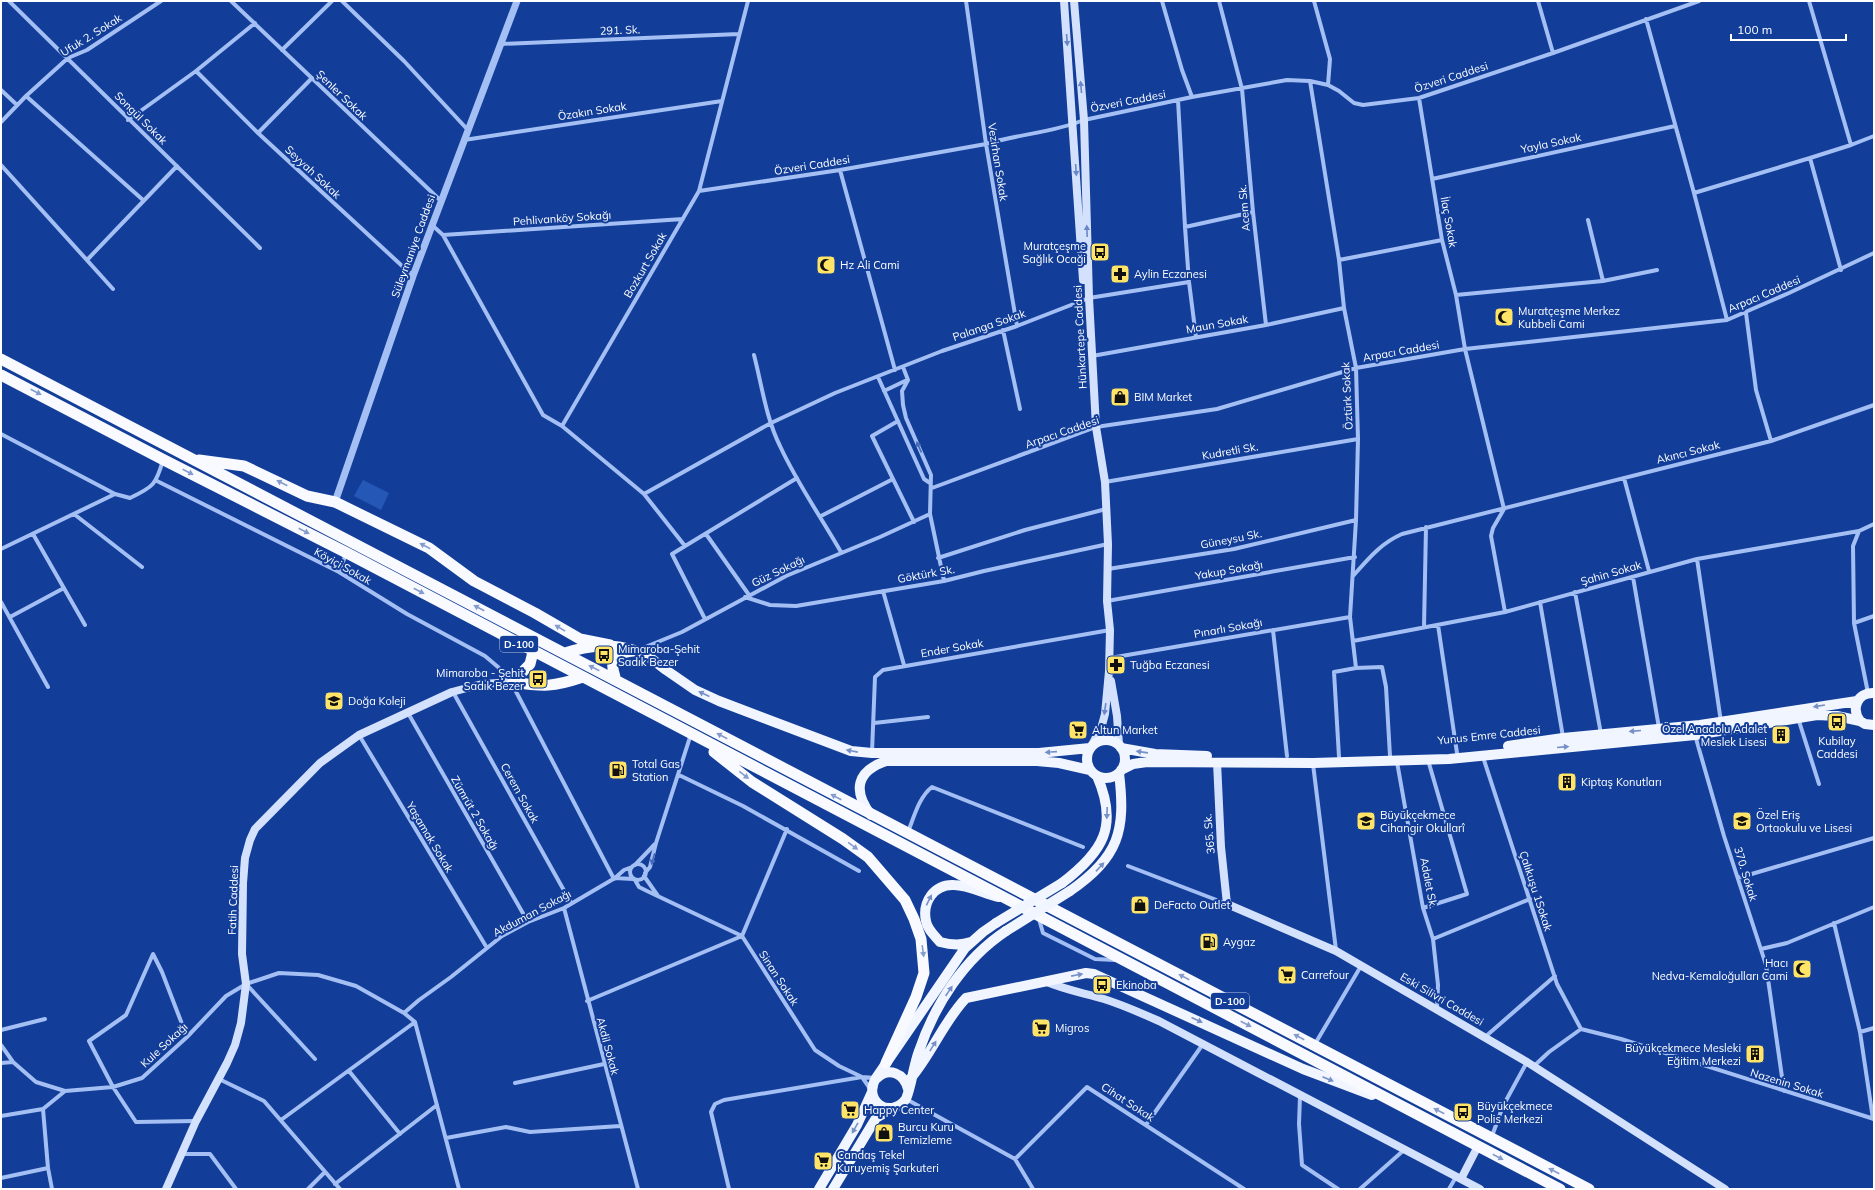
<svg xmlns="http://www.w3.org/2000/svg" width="1875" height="1190" font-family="Mulish,sans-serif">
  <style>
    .green { fill: #2557b7 }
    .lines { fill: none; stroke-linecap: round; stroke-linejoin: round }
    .minor { stroke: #a4bff3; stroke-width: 4 }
    .tertiary { stroke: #a4bff3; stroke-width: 7 }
    .secondary { stroke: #d4e1fd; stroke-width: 8 }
    .primary { stroke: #f1f5ff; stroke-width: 10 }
    .trunk { stroke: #f8faff; stroke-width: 11 }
    .primary-bridge { stroke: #f1f5ff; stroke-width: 10 }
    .oneway { fill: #6987c6 }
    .oneway2 { fill: #859ccc }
    .oneway3 { fill: #456bb8 }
    .oneway4 { fill: #7690c7 }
    .labels { text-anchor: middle; stroke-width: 4; stroke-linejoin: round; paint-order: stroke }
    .shield { fill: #123e99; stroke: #b8c5e0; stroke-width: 1 }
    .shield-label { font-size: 10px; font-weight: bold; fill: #fff }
    .street-label { font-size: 11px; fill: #fff; stroke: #123e99 }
    .poi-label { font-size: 11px; fill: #fff; stroke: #123e99; text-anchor: start }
  </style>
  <rect width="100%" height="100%" fill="#123e99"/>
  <path class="green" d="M363 480 389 493 381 510 354 496Z"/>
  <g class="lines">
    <path class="minor" d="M9 1 260 248
      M231 1 441 201
      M342 1 404 61 467 129
      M966 1 986 144 1017 326
      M1162 1 1182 70 1192 97
      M1219 1 1242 89 1253 212 1266 325
      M1314 1 1330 59 1328 85
      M1538 1 1553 53
      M1809 1 1851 145 1874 136
      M1646 19 1694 193 1727 320
      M501 44 739 34
      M282 50 332 1
      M196 71 258 133
      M312 78 258 133 413 276
      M1310 81 1339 260 1344 308 1356 368 1358 439 1356 520 1350 617 1356 668 1382 667 1386 687 1390 756
      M1 90 17 105
      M26 96 143 200
      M1419 98 1442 240 1456 295 1465 349 1504 509 1493 528 1491 536 1505 612
      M1178 100 1185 227
      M128 120 196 71 255 23
      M1 122 26 96 68 58 87 50 161 1
      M464 140 722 101
      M1 165 113 289
      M840 170 895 370
      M1432 179 1675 126
      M699 191 840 170 986 144C1018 134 1052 133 1084 120L1192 97 1287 80 1310 81 1328 85 1339 91 1354 103 1363 105 1419 98 1553 53 1699 1
      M1694 193 1810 158
      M1588 220 1603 281 1657 270
      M432 225 443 235 543 415 562 426
      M443 235 683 219
      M87 260 177 166
      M1339 260 1442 240
      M1841 270 1810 158 1851 145
      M1456 295 1603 281
      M1746 313 1756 390 1771 441
      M1003 330 1020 409
      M1196 337 1189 282 1185 227 1253 212
      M754 355C762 386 766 418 780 446 797 483 821 517 841 552
      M1092 356 1266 325 1344 308
      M903 367 908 380 902 391 903 405 906 418 931 475 930 514 944 581
      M878 377 924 479 930 483
      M884 391 907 380
      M898 421 872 436 914 522
      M1 434 115 494
      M1624 478 1649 571
      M157 481 339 572 407 614 485 656 498 667 511 682 614 879
      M1105 482 1358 439
      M932 488 1096 427 1217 409 1356 368 1465 349 1727 320 1789 293 1874 253
      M644 494 771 423 835 393 942 351 1017 326 1089 298 1189 282
      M74 514 142 567
      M821 516 893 479
      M1859 531 1853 546 1854 623 1868 693
      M33 534 85 625
      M706 534 749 595
      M685 546 644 494 562 426 699 191 748 1
      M1 549 115 494 130 498C153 487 156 485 163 460
      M938 558 1025 530 1106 509
      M1697 559 1721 722
      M1108 569 1234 549 1356 520
      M339 572 346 554
      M1353 576C1368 559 1381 543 1402 534L1771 441 1874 405
      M1633 577 1659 728
      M883 591 904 665
      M1575 592 1601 734
      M745 597 770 605 796 606 944 581 984 571 1108 544
      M1107 601 1355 557
      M1 602 48 687
      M1540 602 1563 737
      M10 617 64 588
      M705 619 672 554 797 478
      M1854 623 1874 616
      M1438 625 1457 753
      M1424 627 1426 527
      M1273 630 1287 756
      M1353 641 1505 612 1697 559 1859 531 1874 524
      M638 650 682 632 786 576 880 537 930 514
      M1110 658 1350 617
      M453 692 571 903
      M408 713 528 922
      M1798 718 1819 784
      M874 723 928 717
      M359 735 487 948
      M1695 735 1724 836 1766 965 1784 1091
      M872 752 875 677 883 670 1110 630
      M1339 757 1334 672 1356 668
      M1483 757 1557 984 1581 1029
      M1397 762 1423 908 1433 939 1438 985 1437 1009
      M1313 764 1336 950
      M679 775 743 806 859 871
      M908 832C914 817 919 797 932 787L1083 847
      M630 872a8 8 0 1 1 16 0a8 8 0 1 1-16 0Z
      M635 865 655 844
      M1128 866 1227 904
      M645 873 650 867 656 843 691 734
      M644 876 658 896
      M615 878 633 879
      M1738 878 1874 838
      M635 880 639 887 647 891 742 936 815 1050 839 1066 862 1077 876 1078
      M564 908 638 1189
      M1423 908 1467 894 1428 760
      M1039 919 1043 933 1095 959 1115 960
      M1834 923 1860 1032 1873 1119
      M1433 939 1530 899
      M1761 949 1787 943 1874 907
      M247 985 315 1059
      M587 1001 742 936 787 829
      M404 1013 419 1000 451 977 502 936 528 922 564 908 615 878 624 870 632 867
      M1581 1029 1621 1039 1874 1119
      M1 1030 45 1019
      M1860 1032 1874 1028
      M187 1037 162 972 153 954 126 1015 89 1041 113 1087 136 1122 195 1121
      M1485 1037 1555 976
      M1315 1044 1361 966
      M1 1045 13 1062 36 1082 65 1091 113 1087 142 1078 187 1037 226 996 246 984 279 973 318 975 356 986 404 1013 415 1022 459 1189
      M1 1063 13 1062
      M1534 1066 1549 1052 1581 1029
      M349 1071 400 1134
      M219 1079 264 1101 340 1189
      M515 1083 604 1064
      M1300 1096 1299 1124 1302 1165 1338 1189
      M906 1099 1015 1159 1033 1189
      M43 1109 48 1168 52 1189
      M1 1116 43 1109 65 1091
      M281 1120 415 1022
      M1146 1125 1203 1044
      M1492 1136 1503 1106 1527 1062
      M446 1138 506 1127 530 1132 620 1126
      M182 1154H210L236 1189
      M1015 1159 1087 1087 1244 1189
      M1 1178 48 1168
      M335 1184 437 1105
      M308 1189 325 1172
      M729 1189 711 1112 715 1104 724 1100 862 1077 871 1090
      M1360 1189 1404 1150
      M1449 1189 1456 1177"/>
    <path class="tertiary" d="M335 502 413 276 517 1"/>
    <path class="secondary" d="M1064 1 1083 280
      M1074 1 1084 120 1089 298 1096 427 1105 482 1108 544 1107 601 1110 630 1109 671 1105 714 1102 725 1092 745
      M1111 681 1117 716 1119 745
      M1217 762 1221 847 1227 904 1336 951 1527 1062 1725 1189
      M1047 982C1066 990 1084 993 1104 999 1123 1005 1141 1013 1159 1021L1480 1189
      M1461 1179 1478 1146
      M166 1189 196 1121 227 1063 235 1045 241 1023 246 984 242 954 243 883 245 858 250 840 255 829 320 763 359 735 452 692 482 684 513 682"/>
    <path class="primary" d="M636 651 652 659 666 670 695 690 719 701 851 751 872 753H1039L1090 748
      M1860 721C1851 709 1857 692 1874 693
      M1087 759a19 19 0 1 1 38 0a19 19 0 1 1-38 0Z
      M1508 746 1563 738 1700 725 1857 701
      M1121 748 1155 754 1207 756
      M1121 770 1133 764 1147 762 1313 763 1449 759 1695 735 1817 715 1837 716 1860 721 1865 724 1874 725
      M871 815C852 790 857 771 886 761H1037L1059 763 1090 770
      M1062 883C1103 852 1119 826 1097 776
      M1070 891C1119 857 1126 831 1119 773
      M996 923 983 932 965 948 876 1078C862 1101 890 1120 906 1099 912 1084 913 1067 919 1051 935 1004 964 959 1006 931
      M971 942C960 946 951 945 940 942 935 936 927 929 926 921 922 902 934 884 954 885 968 885 985 894 999 897
      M877 1078C889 1067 904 1073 908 1089
      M911 1078C932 1053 944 1021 966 998L1086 973 1094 974 1303 1069 1372 1095
      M819 1189 857 1125 872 1092
      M833 1189 876 1118 893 1108"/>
    <path class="trunk" d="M1 359 1589 1189
      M1 375 164 460 347 553 1560 1189
      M199 460 244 466 307 496 335 502 429 548 474 581 535 613 580 639 610 645
      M565 653C590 645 611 643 636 651
      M615 678C615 675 613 672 613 668 611 655 623 652 633 651
      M513 682C544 687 553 687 583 677
      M513 682 530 664 533 652
      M714 752 752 782 843 839 868 857 905 900 914 919 921 939 924 973 916 997 886 1063"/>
    <path class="primary-bridge" d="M996 923 1062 883
      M1006 931 1070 891"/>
  </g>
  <defs><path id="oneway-solid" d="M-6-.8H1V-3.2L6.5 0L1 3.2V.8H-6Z"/></defs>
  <g class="oneway">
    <use href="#oneway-solid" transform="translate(1067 40) rotate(86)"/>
    <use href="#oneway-solid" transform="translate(1081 87) rotate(-95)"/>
    <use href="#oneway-solid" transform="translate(1076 170) rotate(86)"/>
    <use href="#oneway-solid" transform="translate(1087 231) rotate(-92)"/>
    <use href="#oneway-solid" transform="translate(1105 709) rotate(98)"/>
  </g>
  <g class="oneway2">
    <use href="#oneway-solid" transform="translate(36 392) rotate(27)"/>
    <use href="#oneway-solid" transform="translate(188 472) rotate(27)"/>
    <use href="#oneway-solid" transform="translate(282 483) rotate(-153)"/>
    <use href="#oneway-solid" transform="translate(304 531) rotate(27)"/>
    <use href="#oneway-solid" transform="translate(425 546) rotate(-152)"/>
    <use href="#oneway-solid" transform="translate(419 591) rotate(28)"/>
    <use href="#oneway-solid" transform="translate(479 608) rotate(-152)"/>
    <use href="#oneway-solid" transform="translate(560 628) rotate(-149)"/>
    <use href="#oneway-solid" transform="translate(594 668) rotate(-153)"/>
    <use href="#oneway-solid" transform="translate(722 736) rotate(-152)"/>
    <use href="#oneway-solid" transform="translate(744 775) rotate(38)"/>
    <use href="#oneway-solid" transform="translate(836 797) rotate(-152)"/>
    <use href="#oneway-solid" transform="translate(853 846) rotate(36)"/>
    <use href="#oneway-solid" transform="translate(923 951) rotate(82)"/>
    <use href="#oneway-solid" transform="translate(1184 977) rotate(-152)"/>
    <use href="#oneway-solid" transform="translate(1246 1024) rotate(27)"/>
    <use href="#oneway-solid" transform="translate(1299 1037) rotate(-152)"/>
    <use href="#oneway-solid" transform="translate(1439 1111) rotate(-153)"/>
    <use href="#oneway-solid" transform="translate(1498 1157) rotate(28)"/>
    <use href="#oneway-solid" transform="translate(1554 1171) rotate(-153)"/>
  </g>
  <g class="oneway3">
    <use href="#oneway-solid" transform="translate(919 447) rotate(-114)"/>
    <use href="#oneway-solid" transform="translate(653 859) rotate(106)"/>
  </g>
  <g class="oneway4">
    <use href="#oneway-solid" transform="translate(704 694) rotate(-155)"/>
    <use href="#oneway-solid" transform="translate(1819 706) rotate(171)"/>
    <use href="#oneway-solid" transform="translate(1635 731) rotate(175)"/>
    <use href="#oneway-solid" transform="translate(1563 747) rotate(-5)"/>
    <use href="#oneway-solid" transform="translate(852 751) rotate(-169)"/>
    <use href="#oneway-solid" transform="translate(1051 752) rotate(176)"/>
    <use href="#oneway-solid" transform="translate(1142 752) rotate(-172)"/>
    <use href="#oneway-solid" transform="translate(1107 813) rotate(92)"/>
    <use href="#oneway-solid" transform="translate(1100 867) rotate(-47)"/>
    <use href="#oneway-solid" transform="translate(929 900) rotate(-64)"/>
    <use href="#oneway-solid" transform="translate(1077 975) rotate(-11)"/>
    <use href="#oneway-solid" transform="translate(949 991) rotate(-56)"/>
    <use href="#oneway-solid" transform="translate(1197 1020) rotate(24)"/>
    <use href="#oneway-solid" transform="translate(933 1046) rotate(-58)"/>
    <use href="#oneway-solid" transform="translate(1328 1079) rotate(23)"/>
    <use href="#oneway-solid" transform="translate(855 1128) rotate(120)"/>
  </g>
  <defs>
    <g id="bus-square" transform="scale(1)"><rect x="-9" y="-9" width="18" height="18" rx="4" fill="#ffe467" stroke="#123e99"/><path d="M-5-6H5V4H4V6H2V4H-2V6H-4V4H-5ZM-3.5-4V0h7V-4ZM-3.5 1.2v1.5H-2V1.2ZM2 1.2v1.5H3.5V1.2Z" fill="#111"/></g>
    <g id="mosque-square" transform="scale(1)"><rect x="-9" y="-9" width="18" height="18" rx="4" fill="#ffe467" stroke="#123e99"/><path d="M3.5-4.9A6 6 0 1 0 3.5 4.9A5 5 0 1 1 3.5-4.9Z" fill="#111"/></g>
    <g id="pharmacy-square" transform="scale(1)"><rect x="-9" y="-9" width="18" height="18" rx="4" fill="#ffe467" stroke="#123e99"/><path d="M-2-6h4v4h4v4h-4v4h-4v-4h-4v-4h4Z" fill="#111"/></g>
    <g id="shop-square" transform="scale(1)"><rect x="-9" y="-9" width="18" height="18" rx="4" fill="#ffe467" stroke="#123e99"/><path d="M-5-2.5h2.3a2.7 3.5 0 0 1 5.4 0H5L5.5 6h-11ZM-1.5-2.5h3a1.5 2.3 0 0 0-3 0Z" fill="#111"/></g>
    <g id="school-square" transform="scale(1)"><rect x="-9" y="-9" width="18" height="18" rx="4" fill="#ffe467" stroke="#123e99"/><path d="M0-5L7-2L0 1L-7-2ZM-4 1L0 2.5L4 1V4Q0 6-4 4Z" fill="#111"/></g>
    <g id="supermarket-square" transform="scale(1)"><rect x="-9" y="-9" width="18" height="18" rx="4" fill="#ffe467" stroke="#123e99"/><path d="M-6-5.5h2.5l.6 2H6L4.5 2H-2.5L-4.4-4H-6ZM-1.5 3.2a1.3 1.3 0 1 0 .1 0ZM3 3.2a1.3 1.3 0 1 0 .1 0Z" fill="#111"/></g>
    <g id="building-square" transform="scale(1)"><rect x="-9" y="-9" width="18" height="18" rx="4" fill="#ffe467" stroke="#123e99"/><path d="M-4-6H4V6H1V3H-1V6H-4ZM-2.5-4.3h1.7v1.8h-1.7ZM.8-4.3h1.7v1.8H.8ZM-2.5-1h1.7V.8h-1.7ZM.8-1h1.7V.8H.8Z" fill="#111"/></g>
    <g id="fuel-square" transform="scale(1)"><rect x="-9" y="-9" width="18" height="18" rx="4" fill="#ffe467" stroke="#123e99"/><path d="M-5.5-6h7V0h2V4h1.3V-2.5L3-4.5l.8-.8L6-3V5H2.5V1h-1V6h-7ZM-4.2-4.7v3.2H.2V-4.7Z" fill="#111"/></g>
  </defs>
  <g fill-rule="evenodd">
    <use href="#bus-square" x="1100" y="252"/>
    <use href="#mosque-square" x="826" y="265"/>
    <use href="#pharmacy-square" x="1120" y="274"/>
    <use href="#mosque-square" x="1504" y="317"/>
    <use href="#shop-square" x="1120" y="397"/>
    <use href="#bus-square" x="604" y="655"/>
    <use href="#pharmacy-square" x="1116" y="665"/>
    <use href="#bus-square" x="538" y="679"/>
    <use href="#school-square" x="334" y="701"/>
    <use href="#bus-square" x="1837" y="722"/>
    <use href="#supermarket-square" x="1078" y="730"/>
    <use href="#building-square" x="1781" y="735"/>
    <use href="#fuel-square" x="618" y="770"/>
    <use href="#building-square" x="1567" y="782"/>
    <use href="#school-square" x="1366" y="821"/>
    <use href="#school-square" x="1742" y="821"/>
    <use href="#shop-square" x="1140" y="905"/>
    <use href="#fuel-square" x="1209" y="942"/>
    <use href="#mosque-square" x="1802" y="969"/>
    <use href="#supermarket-square" x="1287" y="975"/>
    <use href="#bus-square" x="1102" y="985"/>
    <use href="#supermarket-square" x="1041" y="1028"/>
    <use href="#building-square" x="1755" y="1054"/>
    <use href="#supermarket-square" x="850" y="1110"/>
    <use href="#bus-square" x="1463" y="1112"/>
    <use href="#shop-square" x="884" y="1133"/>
    <use href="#supermarket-square" x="823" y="1161"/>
  </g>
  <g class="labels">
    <g class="shield">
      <rect x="500" y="636" width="38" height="16" rx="3"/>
      <rect x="1211" y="993" width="38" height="16" rx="3"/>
    </g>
    <g class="shield-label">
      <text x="519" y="648">D-100</text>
      <text x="1230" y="1005">D-100</text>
    </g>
    <g class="street-label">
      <text transform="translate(620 30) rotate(-2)" y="4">291. Sk.</text>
      <text transform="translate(91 35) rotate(-32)" y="4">Ufuk 2. Sokak</text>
      <text transform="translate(1451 77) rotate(-18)" y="4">Özveri Caddesi</text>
      <text transform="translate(342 95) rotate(44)" y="4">Şenler Sokak</text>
      <text transform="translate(1128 101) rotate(-11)" y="4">Özveri Caddesi</text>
      <text transform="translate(592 111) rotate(-9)" y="4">Özakın Sokak</text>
      <text transform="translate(141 118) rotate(45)" y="4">Songül Sokak</text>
      <text transform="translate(1551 143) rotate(-12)" y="4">Yayla Sokak</text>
      <text transform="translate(998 162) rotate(81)" y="4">Vezirhan Sokak</text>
      <text transform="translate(812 165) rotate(-9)" y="4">Özveri Caddesi</text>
      <text transform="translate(313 172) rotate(43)" y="4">Seyyah Sokak</text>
      <text transform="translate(1244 208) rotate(-95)" y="4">Acem Sk.</text>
      <text transform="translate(562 218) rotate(-4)" y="4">Pehlivanköy Sokağı</text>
      <text transform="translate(1449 222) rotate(80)" y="4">İlaç Sokak</text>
      <text transform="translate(413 246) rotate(-70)" y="4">Süleymaniye Caddesi</text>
      <text transform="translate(645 265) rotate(-60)" y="4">Bozkurt Sokak</text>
      <text transform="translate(1764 294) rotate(-23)" y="4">Arpacı Caddesi</text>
      <text transform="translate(1217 324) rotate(-10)" y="4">Maun Sokak</text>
      <text transform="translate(989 325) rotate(-19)" y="4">Palanga Sokak</text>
      <text transform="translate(1080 337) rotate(-93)" y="4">Hünkartepe Caddesi</text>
      <text transform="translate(1401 351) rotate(-10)" y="4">Arpacı Caddesi</text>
      <text transform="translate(1347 396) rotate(-93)" y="4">Öztürk Sokak</text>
      <text transform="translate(1062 432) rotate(-19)" y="4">Arpacı Caddesi</text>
      <text transform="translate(1230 451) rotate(-10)" y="4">Kudretli Sk.</text>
      <text transform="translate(1688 452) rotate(-14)" y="4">Akıncı Sokak</text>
      <text transform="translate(1231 539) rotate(-11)" y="4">Güneysu Sk.</text>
      <text transform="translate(343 566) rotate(29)" y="4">Köyiçi Sokak</text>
      <text transform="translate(1229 570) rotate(-10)" y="4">Yakup Sokağı</text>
      <text transform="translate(778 571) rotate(-26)" y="4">Güz Sokağı</text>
      <text transform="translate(1611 573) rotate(-16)" y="4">Şahin Sokak</text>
      <text transform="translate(926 574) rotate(-10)" y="4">Göktürk Sk.</text>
      <text transform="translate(1228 628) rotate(-10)" y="4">Pınarlı Sokağı</text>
      <text transform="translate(952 648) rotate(-10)" y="4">Ender Sokak</text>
      <text transform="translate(1489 735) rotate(-6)" y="4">Yunus Emre Caddesi</text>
      <text transform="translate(520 793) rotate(61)" y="4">Cerem Sokak</text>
      <text transform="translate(475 813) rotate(60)" y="4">Zümrüt 2 Sokağı</text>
      <text transform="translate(1209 834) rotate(-95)" y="4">365. Sk.</text>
      <text transform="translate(430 837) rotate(59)" y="4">Yaşamak Sokak</text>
      <text transform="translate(1746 874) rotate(73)" y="4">370. Sokak</text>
      <text transform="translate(1429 883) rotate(79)" y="4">Adalet Sk.</text>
      <text transform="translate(1536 891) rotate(72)" y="4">Çalıkuşu 1Sokak</text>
      <text transform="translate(233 900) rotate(-88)" y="4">Fatih Caddesi</text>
      <text transform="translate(532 913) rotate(-28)" y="4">Akduman Sokağı</text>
      <text transform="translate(779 978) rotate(57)" y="4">Sinan Sokak</text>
      <text transform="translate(1442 999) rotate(30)" y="4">Eski Silivri Caddesi</text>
      <text transform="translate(164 1045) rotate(-43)" y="4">Kule Sokağı</text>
      <text transform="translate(608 1046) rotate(75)" y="4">Akdil Sokak</text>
      <text transform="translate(1787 1083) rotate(17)" y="4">Nazenin Sokak</text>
      <text transform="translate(1128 1102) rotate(33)" y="4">Cihat Sokak</text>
    </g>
    <g class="poi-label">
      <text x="1086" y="250" text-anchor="end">Muratçeşme<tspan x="1086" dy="13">Sağlık Ocaği</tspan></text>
      <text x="840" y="269">Hz Ali Cami</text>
      <text x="1134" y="278">Aylin Eczanesi</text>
      <text x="1518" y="315">Muratçeşme Merkez<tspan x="1518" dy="13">Kubbeli Cami</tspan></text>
      <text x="1134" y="401">BIM Market</text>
      <text x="618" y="653">Mimaroba-Şehit<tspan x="618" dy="13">Sadık Bezer</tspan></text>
      <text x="1130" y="669">Tuğba Eczanesi</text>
      <text x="524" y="677" text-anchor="end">Mimaroba - Şehit<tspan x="524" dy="13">Sadık Bezer</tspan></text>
      <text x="348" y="705">Doğa Koleji</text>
      <text x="1767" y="733" text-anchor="end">Özel Anadolu Adalet<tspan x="1767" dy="13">Meslek Lisesi</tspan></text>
      <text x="1092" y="734">Altun Market</text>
      <text x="1837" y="745" text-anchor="middle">Kubilay<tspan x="1837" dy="13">Caddesi</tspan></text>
      <text x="632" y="768">Total Gas<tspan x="632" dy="13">Station</tspan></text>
      <text x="1581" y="786">Kiptaş Konutları</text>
      <text x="1380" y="819">Büyükçekmece<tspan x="1380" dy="13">Cihangir Okullarî</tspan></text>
      <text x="1756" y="819">Özel Eriş<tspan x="1756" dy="13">Ortaokulu ve Lisesi</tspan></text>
      <text x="1154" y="909">DeFacto Outlet</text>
      <text x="1223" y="946">Aygaz</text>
      <text x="1788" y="967" text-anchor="end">Hacı<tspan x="1788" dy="13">Nedva-Kemaloğulları Cami</tspan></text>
      <text x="1301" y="979">Carrefour</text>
      <text x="1116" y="989">Ekinoba</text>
      <text x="1055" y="1032">Migros</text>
      <text x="1741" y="1052" text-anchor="end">Büyükçekmece Mesleki<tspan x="1741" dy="13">Eğitim Merkezi</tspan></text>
      <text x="1477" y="1110">Büyükçekmece<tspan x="1477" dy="13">Polis Merkezi</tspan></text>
      <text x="864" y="1114">Happy Center</text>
      <text x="898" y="1131">Burcu Kuru<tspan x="898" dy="13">Temizleme</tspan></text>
      <text x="837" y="1159">Candaş Tekel<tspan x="837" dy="13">Kuruyemiş Şarkuteri</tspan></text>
    </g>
  </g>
  <rect width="1875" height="1190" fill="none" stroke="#ffffff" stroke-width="4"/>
  <path d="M1731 34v6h115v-6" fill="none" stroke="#ffffff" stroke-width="2"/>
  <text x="1737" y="34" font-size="12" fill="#ffffff" stroke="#123e99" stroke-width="3" paint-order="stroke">100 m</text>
</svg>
